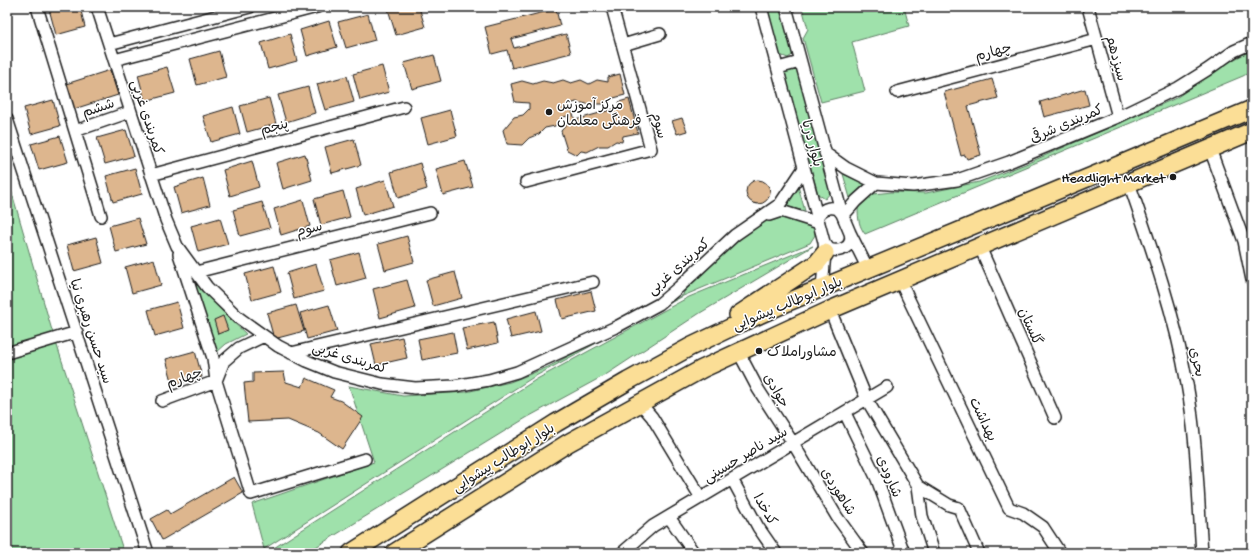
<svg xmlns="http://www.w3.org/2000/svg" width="1259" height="560" font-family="'Gochi Hand','Playpen Sans Arabic',sans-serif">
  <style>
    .green { fill: #9fe1ab; stroke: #5e7e64 }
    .building { fill: #ddb68e; stroke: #1c1c1c }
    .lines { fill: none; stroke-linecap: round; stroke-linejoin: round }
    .minor-casing { stroke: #1c1c1c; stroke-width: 14 }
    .highway-casing { stroke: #1c1c1c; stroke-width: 20 }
    .minor { stroke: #fff; stroke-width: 11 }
    .highway { stroke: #fbde96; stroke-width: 17 }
    .poi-dot { fill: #1c1c1c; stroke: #fff; stroke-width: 1.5 }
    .labels { text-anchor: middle; stroke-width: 3; stroke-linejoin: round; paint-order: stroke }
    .street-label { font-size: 14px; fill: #1c1c1c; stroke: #fff }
    .poi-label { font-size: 14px; fill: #1c1c1c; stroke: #fff; text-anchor: start }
  </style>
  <rect width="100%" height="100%" fill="#fff"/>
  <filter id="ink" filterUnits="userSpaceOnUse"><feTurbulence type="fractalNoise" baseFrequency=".025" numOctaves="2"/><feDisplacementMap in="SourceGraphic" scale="8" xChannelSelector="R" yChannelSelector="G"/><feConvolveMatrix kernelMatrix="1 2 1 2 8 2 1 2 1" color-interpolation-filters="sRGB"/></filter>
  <g filter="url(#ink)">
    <path class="green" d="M766 7H781L795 53 788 58 780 55Z
      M802 7H904L909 26 852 42 865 91 821 102 803 38 808 29Z
      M1252 50V71L1243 76 865 234C859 226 858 219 858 208L873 194 892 192 926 193 979 182 1028 163 1176 98 1225 64Z
      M797 68 831 192 825 199 818 194 784 71Z
      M843 174 865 184 850 198Z
      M7 176 51 327 124 553H7Z
      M798 186 805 211 784 206Z
      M781 215 813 225 815 235 810 243 683 296 532 378 264 549 252 504 374 462 349 386 403 396 466 392 510 382 548 367 683 295 686 285 737 239 763 222Z
      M813 246 700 313 607 374 526 418 306 553H266L537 379 689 297Z
      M198 285 227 316 246 334 226 344 216 353 194 287Z"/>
    <path class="building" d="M55 7H80L85 27 56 35 49 9Z
      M397 7H419L425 27 396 35 388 9Z
      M556 9 560 26 511 39 514 48 566 34 571 53 512 68 507 50 492 54 485 27Z
      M368 14 375 40 346 48 338 22Z
      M329 21 337 47 307 56 300 30Z
      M290 34 297 61 268 69 261 43Z
      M219 51 226 77 197 85 190 59Z
      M434 55 441 81 412 89 404 63Z
      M382 66 389 92 360 100 353 74Z
      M167 67 175 93 145 101 138 75Z
      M110 70 118 95 74 109 66 84Z
      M620 74 625 95 610 99 603 104H587L576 102 570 104 575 120 621 107 619 102 629 99 638 133 623 136 622 142 616 141 608 146H599L587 152 581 151 577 155 567 150 561 131 569 122 567 116 561 118 555 126 545 128 539 134 529 138 522 145 507 144 503 130 514 117 523 115 529 109V103L515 102 511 84 522 81 533 84 543 81 553 83 563 80 571 83 581 80 589 84 597 80 608 82V77Z
      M347 76 354 102 325 110 317 84Z
      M992 79 998 98 968 106 981 155 967 159 965 155 961 156 944 92Z
      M308 87 315 113 286 122 278 95Z
      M1085 89 1089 105 1044 117 1040 102Z
      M269 98 276 124 247 132 240 106Z
      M53 100 60 126 31 134 24 108Z
      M233 107 240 134 211 142 203 116Z
      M450 110 457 136 428 144 421 118Z
      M682 118 687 131 677 134 672 121Z
      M126 130 134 156 105 164 97 138Z
      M60 136 68 162 39 170 31 144Z
      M354 139 361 165 332 173 325 147Z
      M305 154 312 180 283 189 276 163Z
      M252 161 259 187 230 196 223 170Z
      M465 161 473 187 443 195 436 169Z
      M420 163 427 189 398 198 391 172Z
      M135 168 142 194 113 202 106 176Z
      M203 178 210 205 181 213 174 187Z
      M385 180 393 206 363 215 356 189Z
      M746 192a12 12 0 1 1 24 0a12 12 0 1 1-24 0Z
      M343 191 350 217 321 225 314 199Z
      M303 200 310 226 281 235 274 209Z
      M262 202 270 228 240 236 233 210Z
      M138 218 146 244 116 252 109 226Z
      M220 218 228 244 198 252 191 226Z
      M407 236 414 262 385 270 378 244Z
      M96 237 103 263 74 271 67 245Z
      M359 252 366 278 337 286 330 260Z
      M154 259 161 285 132 293 125 267Z
      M316 264 324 291 294 299 287 273Z
      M274 266 281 292 252 300 245 274Z
      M455 272 462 298 433 306 426 280Z
      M407 280 415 308 380 318 373 289Z
      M591 291 596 311 562 319 557 300Z
      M177 302 184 328 155 336 148 310Z
      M296 305 304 331 274 339 267 313Z
      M329 305 337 331 307 339 300 313Z
      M536 311 541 331 511 338 506 319Z
      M223 316 228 330 218 334 214 320Z
      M494 322 498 343 467 350 462 328Z
      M453 332 457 353 422 360 418 339Z
      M402 337 407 358 376 365 371 344Z
      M195 351 202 377 173 385 166 359Z
      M284 372 286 382 302 387 306 378 334 390 330 397 341 401 363 417 342 449 319 433 288 420 248 422 244 383 253 382V373Z
      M234 477 243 493 162 540 151 519 167 510 170 514Z"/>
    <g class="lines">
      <g class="minor-casing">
        <path id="minor" d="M37 7 101 216
          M97 7 166 220 177 246 207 287 239 318 278 346 307 361 334 372 382 384 415 388 454 386 489 380 517 372 618 326 659 304 679 287 735 235 780 204 804 168
          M761 7 824 242 825 253 822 288
          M786 7 842 214 850 233 868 269
          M1088 7 1118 117
          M109 44 250 7
          M623 45 660 34
          M114 60 317 7
          M778 68 800 62
          M897 92 1097 39
          M7 119 148 553
          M75 131 130 112
          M1210 149 1244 241 1252 280
          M825 153 846 168 876 183 913 186 957 180 1009 162 1118 117 1178 88 1207 70 1234 51 1252 43
          M151 175 404 107
          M526 182 651 149 612 7
          M1129 183C1152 249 1175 315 1187 384 1197 439 1198 497 1202 553
          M769 215 781 211 819 223
          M843 216 856 201 876 183
          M817 218C821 209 829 206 838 209L842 214
          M824 242 829 249C840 253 854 247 850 233
          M980 247 1055 418
          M179 254 213 358 216 381 251 494 365 459
          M196 272 430 213
          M900 281 1009 508 1023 513 1043 527 1060 553
          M830 310 867 400 918 486 922 516 934 553
          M738 351 758 389 793 443 837 517 863 553
          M7 353 77 332
          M291 353 593 282
          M162 401 216 381 224 361 239 348 264 336
          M640 403 652 417 701 498
          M845 413 877 479 904 553
          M732 479 758 527 776 553
          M918 486 949 505 959 508 979 553
          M669 517 694 553
          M622 553 653 526 887 387"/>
      </g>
      <g class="highway-casing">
        <path id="highway" d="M738 315 817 263 825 253
          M351 553 556 423 628 381 690 347 734 326 788 302 1121 164 1252 109
          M394 553 568 443 702 369 830 310 1252 131"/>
      </g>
      <use href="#minor" class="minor"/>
      <use href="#highway" class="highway"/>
    </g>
  </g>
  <g class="poi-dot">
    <circle cx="549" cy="112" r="4"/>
    <circle cx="1173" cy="177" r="4"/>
    <circle cx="759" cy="351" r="4"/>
  </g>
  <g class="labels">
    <g class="street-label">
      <text transform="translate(993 51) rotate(-15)" y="5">چهارم</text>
      <text transform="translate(1117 58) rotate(75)" y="5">سیزدهم</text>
      <text transform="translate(98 107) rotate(-19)" y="5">ششم</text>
      <text transform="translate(148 117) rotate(72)" y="5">کمربندی غربی</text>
      <text transform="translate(1066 123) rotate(-23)" y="5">کمربندی شرقی</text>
      <text transform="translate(660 125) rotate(75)" y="5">سوم</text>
      <text transform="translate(274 126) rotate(-15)" y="5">پنجم</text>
      <text transform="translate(813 143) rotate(75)" y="5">بلوار دریا</text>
      <text transform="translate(309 228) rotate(-14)" y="5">سوم</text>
      <text transform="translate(678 266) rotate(-41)" y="5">کمربندی غربی</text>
      <text transform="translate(787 303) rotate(-23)" y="5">بلوار ابوطالب پیشوایی</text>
      <text transform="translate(1031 326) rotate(66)" y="5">گلستان</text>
      <text transform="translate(92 331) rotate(72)" y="5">سید حسن رهبری نیا</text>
      <text transform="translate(350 357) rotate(17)" y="5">کمربندی غربی</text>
      <text transform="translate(1198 362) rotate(78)" y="5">بحری</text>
      <text transform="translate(184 377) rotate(-20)" y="5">چهارم</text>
      <text transform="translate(777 390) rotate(59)" y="5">جوادی</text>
      <text transform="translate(984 419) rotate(65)" y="5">بهداشت</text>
      <text transform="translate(745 454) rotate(-31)" y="5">سید ناصر حسینی</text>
      <text transform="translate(503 457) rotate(-32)" y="5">بلوار ابوطالب پیشوایی</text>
      <text transform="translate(890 476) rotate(67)" y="5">شارودی</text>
      <text transform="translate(839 491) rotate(58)" y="5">شاهوردی</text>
      <text transform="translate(766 509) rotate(60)" y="5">کدخدا</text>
    </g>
    <g class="poi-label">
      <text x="557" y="109">مرکز آموزش<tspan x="557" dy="16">فرهنگی معلمان</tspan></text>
      <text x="1165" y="182" text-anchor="end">Headlight Market</text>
      <text x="767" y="356">مشاوراملاک</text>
    </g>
  </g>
  <rect width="1259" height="560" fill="none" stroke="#fff" stroke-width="24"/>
  <rect x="12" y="12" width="1235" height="536" fill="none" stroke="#1c1c1c" stroke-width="1.5" filter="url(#ink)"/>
</svg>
